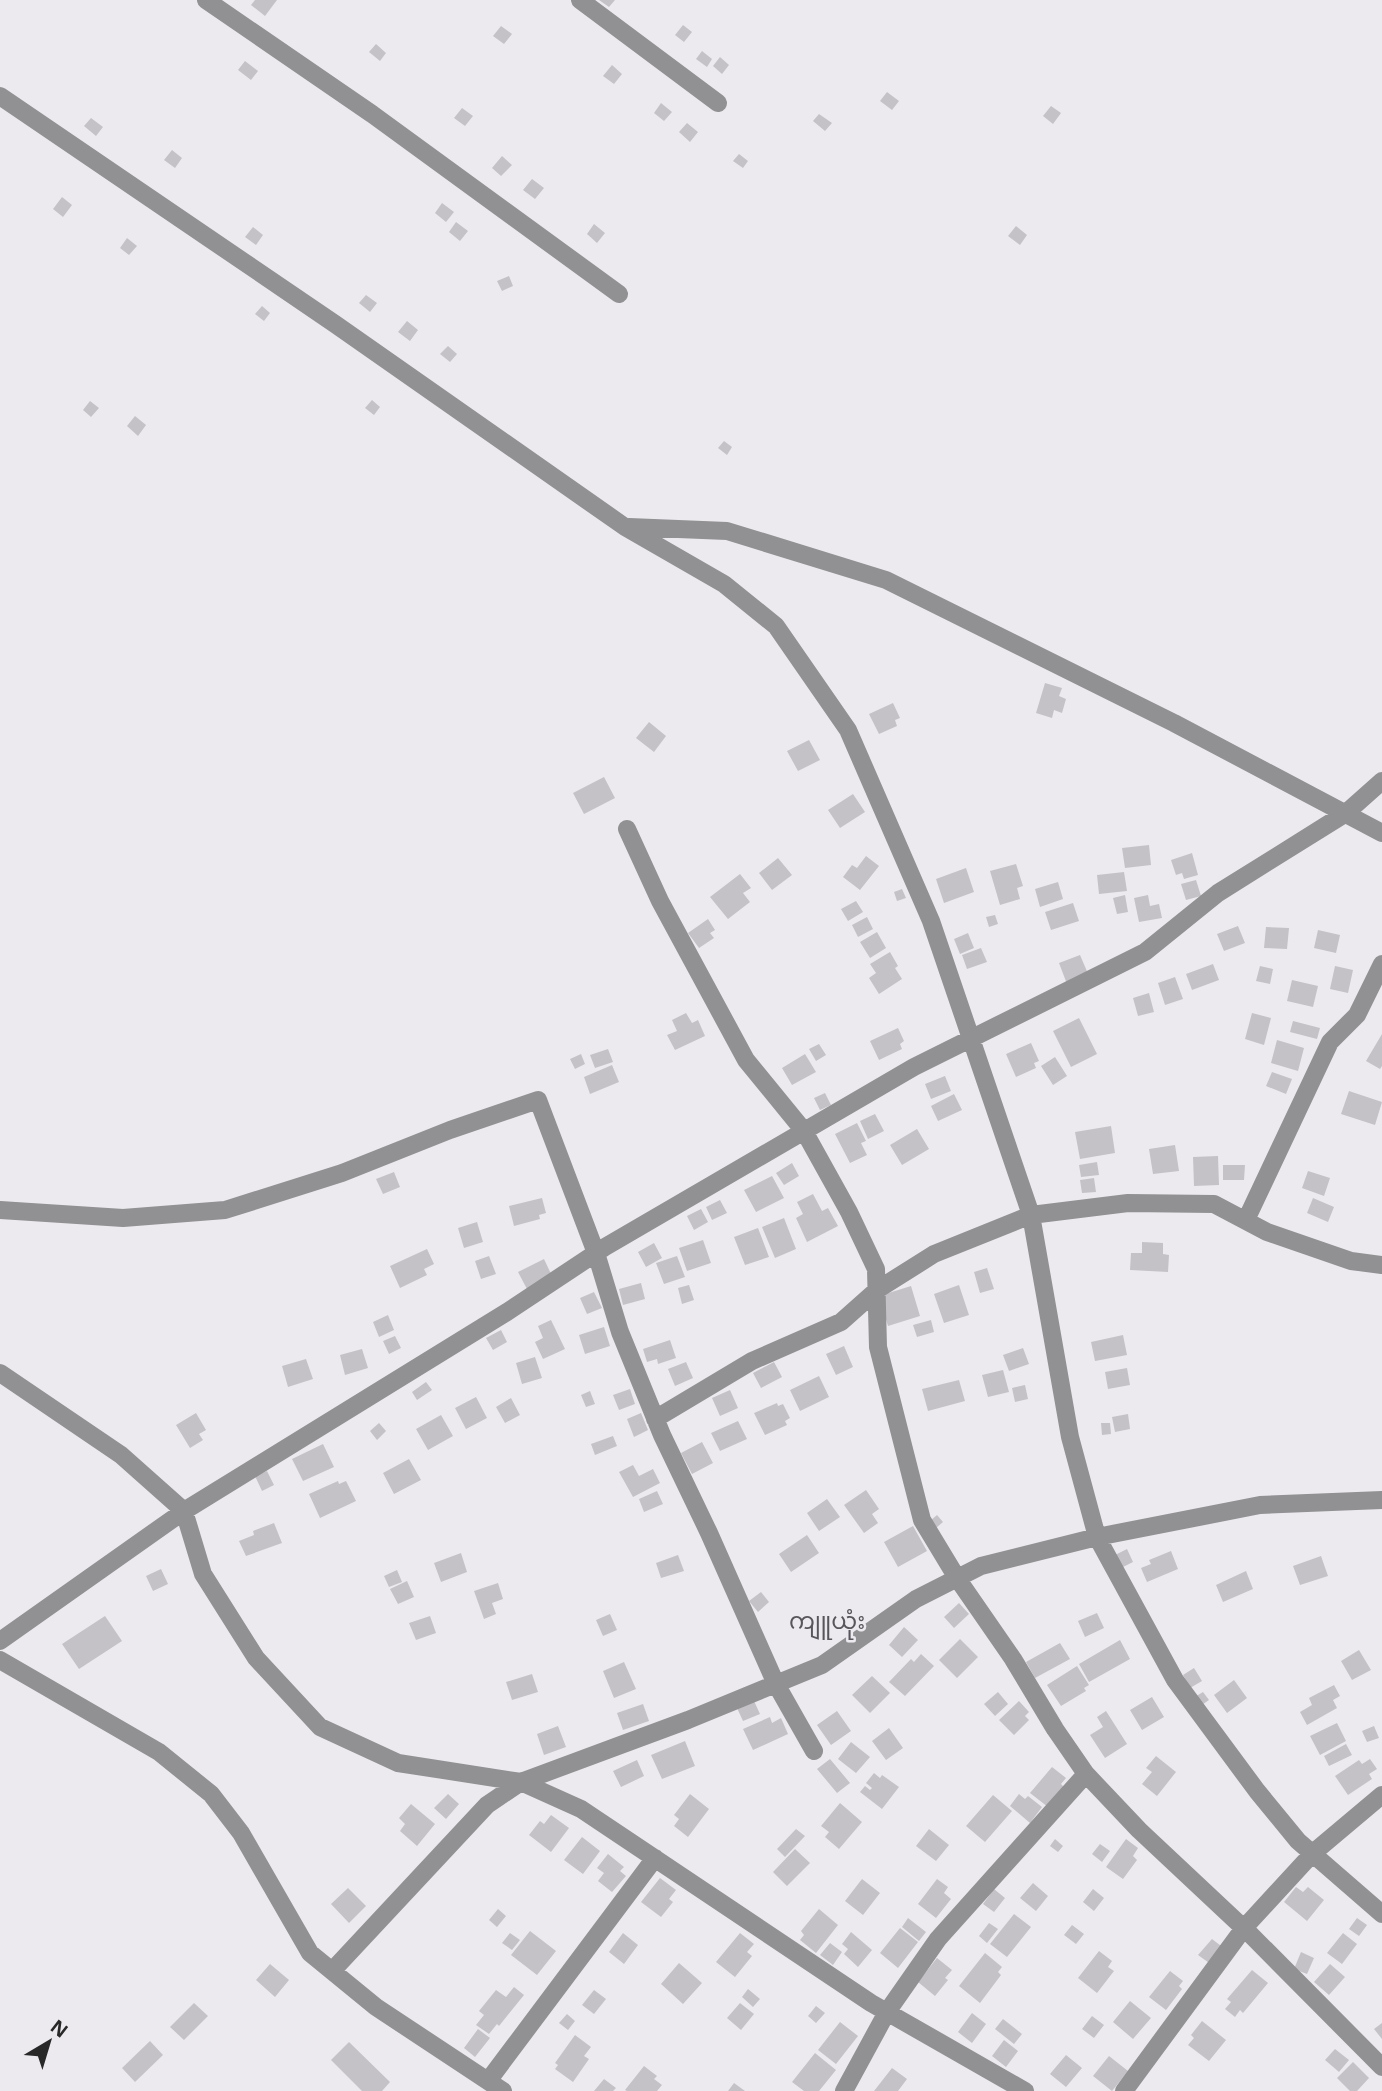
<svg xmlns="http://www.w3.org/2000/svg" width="1382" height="2091" font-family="'Noto Sans','Noto Sans Myanmar',sans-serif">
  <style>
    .building { fill: #c4c2c7 }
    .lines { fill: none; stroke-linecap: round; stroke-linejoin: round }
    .minor { stroke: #919092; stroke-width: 18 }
    .labels { text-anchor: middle; stroke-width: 5; stroke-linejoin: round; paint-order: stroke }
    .quarter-label { font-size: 23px; fill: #58565b; stroke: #eceaef }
  </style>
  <rect width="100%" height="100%" fill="#eceaef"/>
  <path class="building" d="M255 0H277L265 16 251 5Z
    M599 0H615L609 7Z
    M683 25 692 32 684 42 675 35Z
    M501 26 512 34 504 44 493 36Z
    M376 44 386 53 380 61 369 52Z
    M702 51 712 59 707 67 696 59Z
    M720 57 729 65 722 74 713 66Z
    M245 61 258 71 251 80 238 70Z
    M612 65 622 74 614 84 603 76Z
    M887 92 899 101 892 110 880 101Z
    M661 103 672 112 664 121 654 113Z
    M1051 106 1061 113 1053 124 1043 116Z
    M462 108 473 116 465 126 454 118Z
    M819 114 832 123 825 131 813 121Z
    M91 118 103 127 96 136 84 126Z
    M687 123 698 132 690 142 679 132Z
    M172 150 182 158 175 168 164 160Z
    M739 154 748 161 743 168 733 161Z
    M502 156 512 165 501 176 492 168Z
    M532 179 544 188 535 199 523 190Z
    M62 197 72 205 63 217 53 209Z
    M442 203 454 212 446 222 435 213Z
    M456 222 468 231 460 241 449 232Z
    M594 224 605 233 597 243 587 234Z
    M1016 226 1027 235 1020 245 1008 236Z
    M253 227 263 235 256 245 245 237Z
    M127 238 137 246 129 255 120 248Z
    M509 276 513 286 502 291 497 281Z
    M366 295 377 303 370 312 359 303Z
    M262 306 270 313 264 321 255 314Z
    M407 321 418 330 410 341 398 332Z
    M448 346 457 354 450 362 440 354Z
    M372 400 380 407 374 415 365 408Z
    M90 401 99 408 91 417 83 410Z
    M135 416 146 425 138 436 127 426Z
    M724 441 732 447 727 455 718 448Z
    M1045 683 1062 688 1059 696 1066 699 1062 713 1054 710 1052 718 1036 713Z
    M893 703 900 718 895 720 897 726 879 734 869 714Z
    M649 722 666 736 654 752 636 738Z
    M809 740 820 760 798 771 787 751Z
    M604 777 615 798 584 814 573 793Z
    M853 794 865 812 840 828 828 810Z
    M1149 845 1151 865 1125 868 1122 848Z
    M1192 853 1198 875 1184 879 1182 873 1176 875 1171 860Z
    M866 856 879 866 860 890 843 877 852 865 857 868Z
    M778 858 792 875 772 890 759 873Z
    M1016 864 1023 886 1017 888 1020 899 1000 905 990 871Z
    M966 868 974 892 944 903 936 879Z
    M1124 872 1127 891 1099 894 1097 875Z
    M740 874 751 888 743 893 750 902 728 919 710 897Z
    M1196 880 1201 896 1186 900 1181 884Z
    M1058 882 1063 899 1040 907 1035 889Z
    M902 889 906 898 897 901 894 892Z
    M1125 895 1128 912 1117 914 1113 898Z
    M1148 895 1150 906 1159 904 1162 918 1139 922 1134 898Z
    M856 901 863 912 848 921 841 909Z
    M1073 903 1079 921 1051 930 1045 912Z
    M995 915 998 924 989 927 986 917Z
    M867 917 873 929 858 937 852 925Z
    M708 919 715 930 710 933 714 938 699 948 688 933Z
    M1238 926 1245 943 1224 951 1217 934Z
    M1266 927 1289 928 1287 949 1264 948Z
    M1318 930 1340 935 1336 953 1314 948Z
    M877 932 886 948 870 958 860 942Z
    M968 933 974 948 960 954 954 939Z
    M981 948 987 962 967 969 962 955Z
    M890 952 898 966 895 968 902 979 879 994 869 978 876 973 870 964Z
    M1080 955 1089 976 1067 984 1059 963Z
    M1213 964 1219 980 1192 990 1186 974Z
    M1260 966 1273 969 1270 984 1256 981Z
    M1335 966 1353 970 1348 993 1330 989Z
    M1175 977 1183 999 1165 1005 1158 983Z
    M1292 980 1318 986 1313 1007 1287 1001Z
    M1149 993 1154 1012 1138 1016 1133 998Z
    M686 1013 692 1023 698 1020 705 1036 675 1050 667 1035 677 1031 672 1020Z
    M1252 1013 1271 1018 1264 1045 1245 1039Z
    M1079 1018 1097 1054 1071 1067 1053 1031Z
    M1293 1021 1320 1028 1317 1039 1290 1032Z
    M898 1028 904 1041 900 1044 902 1049 879 1060 870 1041Z
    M1382 1034V1066L1380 1069 1366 1061Z
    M1277 1040 1304 1048 1298 1071 1271 1063Z
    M1031 1043 1039 1061 1034 1063 1036 1068 1016 1077 1006 1054Z
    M819 1044 826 1055 816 1061 809 1049Z
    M608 1049 613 1062 595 1068 590 1055Z
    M581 1054 585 1064 575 1069 570 1059Z
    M805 1054 816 1072 792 1085 782 1068Z
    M1055 1057 1067 1076 1053 1085 1041 1066Z
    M612 1065 619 1082 590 1094 584 1077Z
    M1272 1072 1292 1079 1286 1094 1266 1086Z
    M945 1076 951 1091 931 1099 925 1084Z
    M1349 1091 1382 1102 1375 1125 1341 1114Z
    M825 1093 831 1105 820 1110 814 1098Z
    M954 1094 962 1110 938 1121 931 1106Z
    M875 1114 884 1131 868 1139 860 1121Z
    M857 1123 866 1141 861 1143 867 1155 850 1163 835 1134Z
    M1111 1126 1115 1153 1080 1159 1075 1132Z
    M917 1129 929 1149 902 1165 890 1145Z
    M1175 1145 1179 1171 1153 1174 1149 1149Z
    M1218 1156 1219 1185 1194 1186 1193 1157Z
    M1097 1162 1099 1175 1081 1177 1079 1165Z
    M792 1163 799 1176 784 1185 776 1173Z
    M1223 1165H1245L1244 1180H1223Z
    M1308 1171 1330 1178 1324 1196 1302 1188Z
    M394 1172 400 1187 383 1194 376 1179Z
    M772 1176 784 1198 756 1212 744 1190Z
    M1094 1178 1096 1192 1082 1193 1080 1180Z
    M813 1194 822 1211 828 1208 838 1226 807 1242 796 1218 803 1214 797 1202Z
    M542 1198 546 1213 539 1215 540 1219 514 1226 509 1206Z
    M1313 1198 1334 1207 1328 1222 1307 1213Z
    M720 1200 727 1213 712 1220 706 1207Z
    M701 1209 708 1222 694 1230 687 1216Z
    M784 1218 796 1249 775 1258 762 1227Z
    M477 1222 483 1242 464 1248 458 1228Z
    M758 1228 769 1257 745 1265 734 1237Z
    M703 1240 711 1263 687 1271 679 1248Z
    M1142 1242 1163 1243V1254L1169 1255 1168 1272 1130 1270 1131 1253H1142Z
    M654 1243 662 1258 646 1267 638 1252Z
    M427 1249 434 1264 424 1269 427 1275 400 1288 390 1266Z
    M489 1256 496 1274 481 1279 475 1261Z
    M677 1256 685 1277 664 1284 656 1263Z
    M544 1259 552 1276 527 1289 518 1272Z
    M987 1268 994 1289 980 1293 974 1272Z
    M641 1283 645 1299 623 1305 619 1289Z
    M689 1285 694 1300 682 1304 678 1288Z
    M959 1285 969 1315 944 1323 934 1294Z
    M911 1286 920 1316 888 1326 879 1296Z
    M594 1292 602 1308 587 1314 580 1298Z
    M388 1315 394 1330 379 1337 373 1322Z
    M551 1320 565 1349 543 1359 535 1342 543 1338 538 1326Z
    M931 1320 934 1332 917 1337 913 1325Z
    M604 1327 610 1346 585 1354 579 1335Z
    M501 1330 507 1342 493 1350 486 1338Z
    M1123 1335 1127 1355 1095 1361 1091 1342Z
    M395 1336 401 1348 389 1354 383 1341Z
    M670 1340 676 1358 658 1364 657 1359 647 1362 643 1349Z
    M844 1346 853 1367 836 1375 826 1354Z
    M1023 1348 1029 1364 1009 1371 1003 1355Z
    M362 1349 368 1368 345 1375 340 1355Z
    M535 1357 542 1378 522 1384 516 1363Z
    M306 1359 313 1379 288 1387 282 1366Z
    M686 1362 693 1378 675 1386 668 1369Z
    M774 1362 782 1377 761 1388 753 1373Z
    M1127 1368 1130 1385 1108 1389 1105 1372Z
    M1003 1370 1009 1392 988 1397 982 1375Z
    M819 1376 829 1397 800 1411 790 1390Z
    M959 1380 965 1401 928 1411 922 1389Z
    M426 1382 432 1390 417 1400 412 1392Z
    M1025 1385 1028 1399 1015 1402 1012 1388Z
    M630 1389 635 1404 619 1410 613 1395Z
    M730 1390 738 1408 720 1416 712 1398Z
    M590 1391 595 1404 586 1407 581 1395Z
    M476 1397 487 1418 466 1429 455 1408Z
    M511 1398 520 1415 505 1423 496 1407Z
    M777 1403 778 1406 783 1404 790 1418 785 1421 787 1425 765 1435 754 1413Z
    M196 1413 206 1430 199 1434 203 1440 190 1448 176 1425Z
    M641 1413 648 1430 634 1437 627 1419Z
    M1128 1414 1130 1429 1115 1432 1112 1417Z
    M441 1415 453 1436 428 1450 416 1429Z
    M738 1421 747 1439 720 1451 711 1433Z
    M379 1423 386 1431 377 1440 370 1431Z
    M1101 1423H1110L1111 1434 1102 1435Z
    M613 1436 617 1446 595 1455 591 1444Z
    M702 1442 713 1463 692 1474 681 1453Z
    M323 1444 334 1467 303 1481 292 1459Z
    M409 1459 421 1480 394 1494 383 1473Z
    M633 1465 639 1476 653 1469 660 1483 633 1497 619 1472Z
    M267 1471 274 1485 262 1491 255 1476Z
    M338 1481 339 1484 346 1481 356 1501 320 1518 309 1494Z
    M866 1490 879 1509 872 1514 878 1523 864 1533 844 1505Z
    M657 1491 663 1504 644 1512 639 1499Z
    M827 1499 840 1517 819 1531 807 1513Z
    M937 1515 943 1522 936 1528 930 1521Z
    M274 1523 282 1543 246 1556 239 1541 254 1535 253 1531Z
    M913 1526 927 1551 898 1567 884 1542Z
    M807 1535 819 1553 791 1572 779 1554Z
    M1127 1549 1133 1562 1119 1569 1113 1556Z
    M1171 1551 1178 1569 1147 1582 1141 1568 1151 1564 1149 1560Z
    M461 1553 467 1572 441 1582 434 1563Z
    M678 1555 684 1571 661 1578 656 1563Z
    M1321 1556 1328 1576 1300 1585 1293 1566Z
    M161 1569 168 1584 153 1591 146 1576Z
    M397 1570 402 1582 389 1587 384 1576Z
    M1246 1571 1253 1589 1223 1602 1216 1585Z
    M407 1581 414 1597 398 1604 390 1589Z
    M498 1583 503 1599 492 1603 496 1614 484 1619 474 1591Z
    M761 1592 769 1602 758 1612 749 1601Z
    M959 1603 969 1614 954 1628 944 1617Z
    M1097 1613 1104 1628 1085 1637 1078 1621Z
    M610 1614 617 1630 603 1636 596 1620Z
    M105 1616 122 1641 79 1669 62 1644Z
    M430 1616 436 1633 416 1640 409 1623Z
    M904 1627 918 1640 902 1657 889 1645Z
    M960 1639 978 1657 957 1678 939 1660Z
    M1120 1640 1130 1659 1089 1682 1079 1664Z
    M1060 1643 1070 1659 1035 1678 1026 1662Z
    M1359 1650 1371 1670 1352 1680 1341 1661Z
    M921 1654 934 1666 905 1696 889 1682 911 1659 914 1662Z
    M624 1662 636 1689 614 1698 603 1671Z
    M1077 1666 1089 1685 1084 1688 1086 1691 1061 1706 1047 1685Z
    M1194 1668 1202 1681 1190 1688 1183 1675Z
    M532 1674 538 1692 512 1700 506 1682Z
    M872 1676 890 1693 870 1713 852 1695Z
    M1234 1680 1247 1698 1227 1713 1214 1695Z
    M1334 1685 1340 1696 1333 1700 1337 1708 1307 1725 1300 1712 1312 1705 1309 1698Z
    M998 1692 1008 1704 995 1716 984 1704Z
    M1203 1692 1209 1700 1199 1707 1193 1698Z
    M1152 1697 1164 1717 1142 1730 1130 1710Z
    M754 1701 760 1714 743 1721 737 1708Z
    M1019 1701 1029 1712 1025 1716 1029 1720 1014 1735 999 1720Z
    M643 1704 649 1721 623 1730 617 1713Z
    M837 1711 851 1731 831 1745 817 1725Z
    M1106 1711 1127 1744 1105 1758 1090 1735 1103 1727 1097 1717Z
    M770 1717 772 1723 781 1718 788 1734 753 1750 743 1729Z
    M1337 1723 1346 1741 1320 1755 1310 1736Z
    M558 1726 566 1747 544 1755 537 1734Z
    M1374 1726 1379 1738 1367 1742 1362 1731Z
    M889 1728 903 1748 886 1760 872 1741Z
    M685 1741 695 1766 662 1779 651 1755Z
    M851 1742 870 1757 856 1773 838 1759Z
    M1346 1744 1352 1755 1329 1766 1324 1756Z
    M1156 1756 1176 1772 1157 1796 1142 1784 1152 1772 1146 1768Z
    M830 1759 850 1783 837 1793 817 1769Z
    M1370 1759 1377 1769 1369 1774 1372 1779 1348 1795 1335 1776 1359 1760 1362 1764Z
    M637 1760 644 1776 621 1787 613 1771Z
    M1052 1767 1066 1778 1061 1784 1064 1787 1048 1807 1030 1793Z
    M874 1773 880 1778 882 1775 899 1787 882 1809 860 1792 865 1786 870 1790 872 1788 866 1783Z
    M448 1794 459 1804 446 1819 434 1808Z
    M690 1794 709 1809 688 1837 674 1826 679 1819 674 1815Z
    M1019 1794 1025 1799 1028 1796 1042 1807 1030 1823 1010 1806Z
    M993 1795 1012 1811 985 1842 966 1826Z
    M840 1803 862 1822 839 1849 825 1837 829 1832 821 1826Z
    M411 1804 435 1824 417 1846 400 1831 405 1824 399 1818Z
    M551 1815 569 1828 551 1852 529 1835 540 1821 544 1824Z
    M796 1829 805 1836 785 1857 777 1849Z
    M929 1829 949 1845 936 1861 916 1846Z
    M582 1837 600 1851 583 1874 564 1860Z
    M1055 1839 1063 1846 1058 1852 1050 1846Z
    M1126 1839 1138 1848 1133 1856 1137 1860 1123 1879 1106 1867Z
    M1100 1844 1110 1851 1102 1862 1092 1854Z
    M795 1849 810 1863 787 1886 773 1872Z
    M608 1854 624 1867 620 1871 626 1876 612 1892 598 1881 604 1873 597 1868Z
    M660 1878 676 1890 669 1899 673 1902 661 1917 641 1902Z
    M862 1879 880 1893 863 1915 845 1901Z
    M937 1879 948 1887 944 1893 951 1899 936 1918 918 1904Z
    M1033 1883 1048 1896 1036 1911 1020 1898Z
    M1296 1887 1303 1892 1308 1887 1324 1900 1307 1921 1284 1902Z
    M348 1888 366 1906 349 1923 331 1904Z
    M994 1889 1005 1898 994 1912 983 1904Z
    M1093 1889 1104 1898 1094 1911 1083 1902Z
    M498 1909 506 1916 497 1927 489 1920Z
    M819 1909 838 1925 816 1953 800 1940 804 1935 801 1931Z
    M1014 1914 1031 1927 1007 1957 990 1944Z
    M908 1918 926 1932 919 1941 902 1927Z
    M1357 1918 1367 1925 1359 1936 1349 1929Z
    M989 1923 998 1929 987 1943 979 1936Z
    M1072 1925 1084 1934 1076 1944 1064 1935Z
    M900 1928 918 1942 898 1968 880 1953Z
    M530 1931 556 1951 537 1975 511 1955Z
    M851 1932 872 1950 858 1967 844 1954 848 1949 842 1944Z
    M510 1933 520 1940 512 1950 502 1943Z
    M623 1933 638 1945 624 1964 609 1952Z
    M740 1933 754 1944 747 1952 752 1956 735 1977 716 1962Z
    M1343 1933 1357 1944 1342 1964 1327 1953Z
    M1212 1939 1225 1949 1212 1965 1198 1955Z
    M830 1943 842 1952 833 1965 820 1955Z
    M1099 1951 1112 1961 1108 1967 1114 1971 1097 1993 1078 1978Z
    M1301 1952 1314 1958 1307 1974 1294 1969Z
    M985 1953 1002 1967 998 1972 1001 1975 980 2003 959 1986Z
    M937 1958 952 1970 945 1978 948 1980 935 1996 918 1982Z
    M679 1963 702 1983 683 2004 661 1984Z
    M270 1964 289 1980 275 1997 256 1980Z
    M1330 1964 1345 1977 1329 1995 1314 1982Z
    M1252 1970 1268 1983 1243 2013 1240 2010 1235 2017 1225 2009 1231 2002 1227 1999Z
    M1170 1971 1183 1981 1179 1986 1182 1989 1166 2010 1149 1997Z
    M514 1987 524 1995 499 2026 497 2024 489 2034 476 2025 484 2015 479 2011 496 1990 506 1997Z
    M748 1989 760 1999 753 2007 742 1997Z
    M594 1990 606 1999 594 2014 582 2005Z
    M1130 2001 1151 2018 1133 2039 1113 2022Z
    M194 2003 208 2016 184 2040 170 2027Z
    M740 2003 754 2014 741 2030 727 2018Z
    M816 2006 825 2013 816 2023 808 2016Z
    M972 2013 986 2024 972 2043 958 2032Z
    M567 2014 575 2021 568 2030 559 2023Z
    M1092 2016 1104 2025 1094 2038 1082 2029Z
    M1003 2019 1022 2034 1014 2044 995 2029Z
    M1202 2021 1226 2040 1209 2061 1188 2045 1194 2038 1191 2035Z
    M840 2022 858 2036 836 2064 818 2050Z
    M1382 2023V2039L1374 2029Z
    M478 2029 490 2038 475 2057 464 2048Z
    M575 2035 591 2047 584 2056 589 2059 573 2082 555 2069 558 2065 555 2063Z
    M1004 2040 1018 2051 1006 2067 992 2056Z
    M150 2041 163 2055 135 2082 122 2068Z
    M349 2042 390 2082 382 2091H362L331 2060Z
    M1335 2049 1349 2060 1339 2072 1325 2060Z
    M815 2053 836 2070 819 2091H804L792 2082Z
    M1066 2055 1082 2068 1066 2087 1050 2074Z
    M1109 2056 1128 2071 1112 2091 1093 2076Z
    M1353 2062 1369 2078 1357 2091H1350L1337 2078Z
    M644 2066 657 2076 654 2079 662 2085 657 2091H627L625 2090Z
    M892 2068 907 2079 898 2091H874Z
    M604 2079 616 2088 613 2091H594Z
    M734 2083 745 2091H728Z"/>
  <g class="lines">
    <path class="minor" d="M206 0 372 114 619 294
      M580 0 718 103
      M0 96 335 324 625 527 724 584 776 626 848 730 931 921 1031 1215 1070 1437 1097 1537 1175 1680 1257 1791 1298 1841 1382 1914
      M629 527 727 531 886 580 1174 723 1382 833
      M627 829 660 901 746 1060 804 1131 849 1212 876 1269 878 1347 922 1520 957 1578 1013 1659 1055 1729 1086 1774 1139 1830 1251 1935 1382 2067
      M0 1210 123 1218 225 1210 342 1173 450 1130 538 1100 596 1253 620 1332 662 1435 709 1533 776 1684 814 1751
      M1246 1220 1330 1042 1357 1015 1382 964
      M0 1373 121 1455 184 1511 203 1574 256 1658 320 1727 398 1763 521 1782 581 1809 871 2003 1025 2091
      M655 1419 752 1361 841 1322 877 1290 934 1254 1031 1215 1128 1203 1214 1204 1267 1232 1351 1261 1382 1265
      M0 1641 184 1511 507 1312 605 1247 914 1067 1145 952 1218 893 1346 813 1382 781
      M0 1660 159 1752 211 1794 241 1833 310 1953 376 2007 503 2091
      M332 1971 487 1805 521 1782 688 1720 822 1665 916 1599 981 1566 1097 1537 1260 1505 1382 1500
      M488 2081 655 1858
      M844 2091 887 2012 938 1939 1086 1774
      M1124 2091 1244 1928 1313 1853 1382 1795"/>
  </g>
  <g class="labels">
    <g class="quarter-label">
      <text x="827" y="1629">ကျူယုံး</text>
    </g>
  </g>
  <g transform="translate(49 2042) rotate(38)" stroke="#eceaef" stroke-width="5" paint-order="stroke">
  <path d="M0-5L12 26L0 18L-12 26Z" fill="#282829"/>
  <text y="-10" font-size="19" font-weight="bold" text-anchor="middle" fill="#282829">N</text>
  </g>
</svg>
